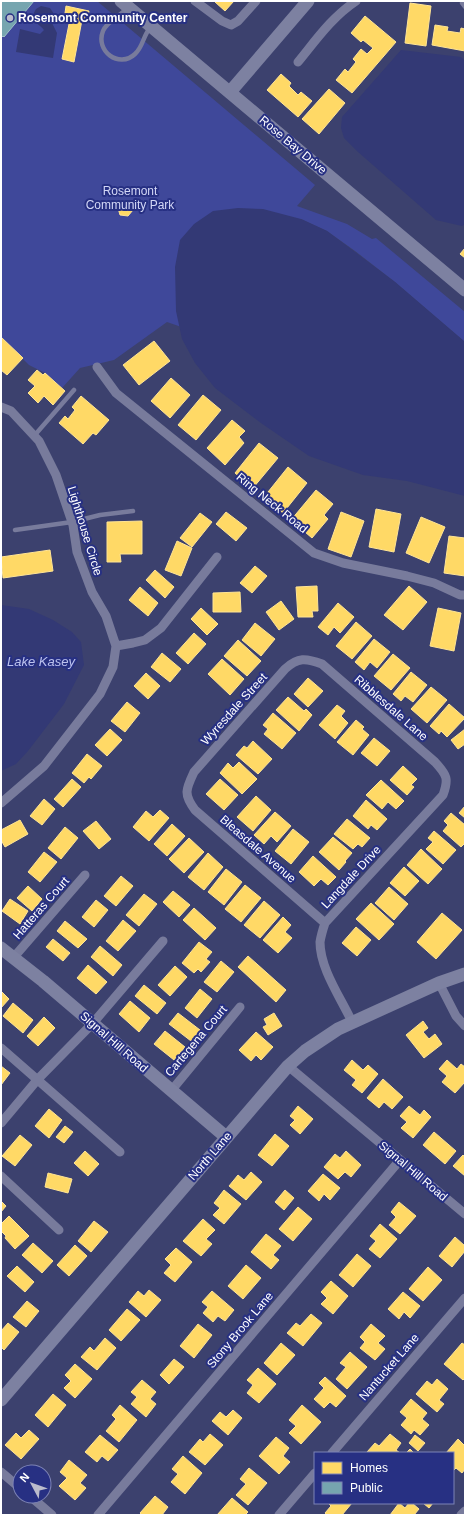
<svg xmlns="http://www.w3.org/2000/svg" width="466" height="1516" font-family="Arial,sans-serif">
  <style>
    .green { fill: #3f489a }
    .water { fill: #333975 }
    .homes { fill: #ffd966; stroke: #ffe494 }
    .public { fill: #76a5af; stroke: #9fc0c7 }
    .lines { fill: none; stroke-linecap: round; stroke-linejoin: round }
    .lane { stroke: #787b9c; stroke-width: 4.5 }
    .street { stroke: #787b9c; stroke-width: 9 }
    .secondary { stroke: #7d81a1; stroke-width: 13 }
    .poi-dot { fill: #bbbccc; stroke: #273083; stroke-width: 1.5 }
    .labels { text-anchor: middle; stroke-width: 4; stroke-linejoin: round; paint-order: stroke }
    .poi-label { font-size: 12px; font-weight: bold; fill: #fff; stroke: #273083; text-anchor: start }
    .street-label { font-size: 12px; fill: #fff; stroke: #273083 }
    .park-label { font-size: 12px; fill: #d3d7f6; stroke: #273083 }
    .water-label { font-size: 13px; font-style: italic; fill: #bcc2ee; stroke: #273083 }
  </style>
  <rect width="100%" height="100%" fill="#3c416e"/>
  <path class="green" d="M1 1H97L315 185 297 206 347 224 372 239 376 238 465 312V342L395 282 355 251 327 231 301 219 190 330 167 322 114 360 80 368 62 388 45 373 29 365 1 337Z"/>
  <path class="water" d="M41 6 50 8 54 14 52 23 57 33 53 58 16 52 20 29 40 34 44 30C38 22 28 22 36 9Z
    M401 50 461 57 465 61V224L462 226 436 220 358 152 344 138 341 128 342 117Z
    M238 208 263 209 301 219 327 231 395 282 465 342V496L407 481 363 475 309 456 261 423 215 388 195 363 182 339 176 311 175 267 180 240 194 224 213 211Z
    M1 605 29 609 53 620 72 632 81 642 84 665 64 704 28 751 16 764 1 771Z"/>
  <path class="homes" d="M216 1H234L225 11 215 2Z
    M410 3 431 6 426 46 405 43Z
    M66 6 89 11 87 21 82 20 74 62 62 59 71 14 65 13Z
    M365 16 396 42 352 93 336 80 345 69 348 72 356 62 353 59 361 49 367 54 373 48 363 40 361 42 351 33Z
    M435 25 448 27 447 31 460 33 461 28 465 29V51L432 45Z
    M281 74 291 83 289 86 298 95 301 92 312 101 298 117 267 90Z
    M329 89 345 103 319 134 302 119Z
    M123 202 131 203 133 210 128 216 120 215 118 208Z
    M465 248V258L460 254Z
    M1 337 23 358 7 375 1 370Z
    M154 341 170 361 139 385 123 365Z
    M37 370 43 375 45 373 65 391 53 405 44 396 38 403 28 393 35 386 28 380Z
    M171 378 190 395 170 418 151 401Z
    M203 395 221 410 196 440 178 425Z
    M81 396 109 420 96 435 93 433 83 444 59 423 65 416 68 419 75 410 72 407Z
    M232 420 245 431 239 437 244 443 225 465 207 448Z
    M259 443 278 458 253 488 235 473Z
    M288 467 307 483 283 513 264 497Z
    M316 490 333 504 324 515 328 519 312 538 291 520Z
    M376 509 401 514 394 552 369 547Z
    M226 512 247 528 236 541 216 524Z
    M341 512 364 521 351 557 328 549Z
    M200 513 212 522 192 547 180 538Z
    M421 517 445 527 429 563 406 553Z
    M142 521V554H120L121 562H107V522Z
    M449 536 465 538V576L444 573Z
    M177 541 192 548 181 576 165 570Z
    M50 550 53 571 3 578 1 557Z
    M255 566 267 576 252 593 240 583Z
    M155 570 174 587 165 598 146 580Z
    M317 586 318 611H312L313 617H298L296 587Z
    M409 586 427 602 403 630 384 615Z
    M140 587 158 603 148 616 129 600Z
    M240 592 241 612H213V593Z
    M281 601 294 619 279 630 266 612Z
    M338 603 354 617 340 633 334 627 328 635 318 627Z
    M201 608 218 624 207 635 191 619Z
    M438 608 461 613 454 651 430 646Z
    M356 622 372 636 352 659 336 646Z
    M255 623 275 639 261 656 242 640Z
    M194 633 206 644 188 664 176 653Z
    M374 639 390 652 377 668 370 662 364 670 355 662Z
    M238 640 261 661 247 676 224 656Z
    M162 653 181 669 170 682 151 667Z
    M393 654 410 668 391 690 374 676Z
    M222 659 244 679 230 695 208 674Z
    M411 672 427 685 413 702 405 696 401 701 393 694Z
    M146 673 160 686 148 699 134 686Z
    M308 678 323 691 308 707 294 694Z
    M431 687 447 700 427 723 411 709Z
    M288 697 304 711 306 709 312 715 299 731 276 710Z
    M127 702 140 713 125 732 111 721Z
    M449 704 465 718 447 737 441 731 439 734 430 726Z
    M337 705 345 711 341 716 348 723 335 739 319 725Z
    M273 713 296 733 282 749 264 734 268 729 263 725Z
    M356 720 364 727 362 729 369 735 353 755 337 742Z
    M110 729 122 740 107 756 95 745Z
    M465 729V744L458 749 451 740Z
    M374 738 390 751 377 766 361 753Z
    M253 741 272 759 258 774 236 755 244 746 247 748Z
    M87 754 102 766 91 779 89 777 84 783 72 773Z
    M239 762 257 779 242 794 220 773 228 763 233 768Z
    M403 766 417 779 411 785 414 787 407 795 390 780Z
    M72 779 81 787 63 807 54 799Z
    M220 779 238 795 224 810 206 794Z
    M381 780 404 801 396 809 388 802 382 809 366 795Z
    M256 796 271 810 253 831 237 817Z
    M44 799 55 809 42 825 30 816Z
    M366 800 387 819 377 830 371 825 368 829 353 816Z
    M465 806V818L459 813Z
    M160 810 169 818 149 841 133 827 146 811 153 817Z
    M275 812 291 826 277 842 271 836 264 844 254 835Z
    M451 813 465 825V843L461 847 443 831 448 825 444 821Z
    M347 819 370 838 362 847 358 844 353 849 334 834Z
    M20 820 28 834 5 847 1 840V830Z
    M96 821 111 839 99 849 83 831Z
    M172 824 185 836 167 856 154 844Z
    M65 827 78 838 61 859 48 848Z
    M293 829 309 842 291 864 275 851Z
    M434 831 456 850 443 864 426 849 433 842 428 838Z
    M333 837 352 853 345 861 346 862 339 870 319 852Z
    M189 838 204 852 184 873 169 859Z
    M421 849 442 869 428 884 407 865Z
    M44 852 57 862 40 882 28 872Z
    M208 853 223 867 204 890 188 877Z
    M313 856 336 877 328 885 321 879 314 886 299 872Z
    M404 867 419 881 405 896 390 883Z
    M226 869 242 882 224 905 208 892Z
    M121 876 133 886 116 906 104 896Z
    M245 885 261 898 241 922 225 909Z
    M28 886 42 899 32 911 17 898Z
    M389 887 408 904 394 920 375 903Z
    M173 891 190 905 179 917 163 902Z
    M144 894 157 904 139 926 126 915Z
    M10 899 28 911 20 924 2 911Z
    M96 900 108 910 94 927 82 917Z
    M264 901 280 915 260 938 244 925Z
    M371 903 394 924 379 940 356 919Z
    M194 908 216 928 205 940 183 920Z
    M442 913 462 930 436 959 417 942Z
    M283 917 291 925 285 932 292 938 278 953 263 940Z
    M123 920 136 931 118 951 106 941Z
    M65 921 87 939 78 948 57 931Z
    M356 927 371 940 357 956 342 943Z
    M53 939 70 953 63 961 46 947Z
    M199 942 212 952 206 959 210 962 201 972 198 969 194 973 182 963Z
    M100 946 122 965 113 976 91 957Z
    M248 956 286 990 276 1002 238 967Z
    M221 961 234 972 217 992 204 982Z
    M88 965 107 982 96 994 77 978Z
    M175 966 187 977 170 996 158 985Z
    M144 985 166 1003 157 1014 135 996Z
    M200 989 212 999 197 1018 185 1008Z
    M1 991 9 999 1 1008Z
    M130 1001 150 1018 139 1032 119 1014Z
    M13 1003 33 1020 23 1033 3 1016Z
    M178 1013 200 1030 191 1041 169 1024Z
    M274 1013 282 1026 268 1035 263 1027 267 1025 264 1019Z
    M44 1017 55 1028 38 1046 27 1036Z
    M423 1021 428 1028 423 1032 429 1039 435 1034 442 1044 424 1058 406 1035Z
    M165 1031 185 1047 174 1060 154 1044Z
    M256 1032 273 1047 261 1060 256 1055 251 1061 239 1050Z
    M352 1060 363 1070 368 1065 378 1074 362 1093 352 1085 356 1080 344 1070Z
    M447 1060 457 1069 461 1064 465 1067V1082L455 1093 442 1082 447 1076 439 1069Z
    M1 1066 10 1073 1 1085Z
    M383 1079 403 1097 392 1109 384 1102 379 1108 367 1098Z
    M298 1106 313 1119 300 1134 290 1125 295 1120 290 1116Z
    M409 1106 420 1115 424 1110 431 1117 413 1138 401 1128 407 1122 400 1116Z
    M49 1109 62 1120 49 1138 35 1126Z
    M65 1126 73 1132 64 1143 56 1137Z
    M434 1132 456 1151 445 1164 423 1145Z
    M275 1134 289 1146 272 1166 258 1155Z
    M20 1135 32 1145 15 1166 2 1156Z
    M85 1151 99 1164 88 1176 74 1163Z
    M346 1151 361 1165 351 1177 345 1172 338 1179 324 1167 335 1154 340 1158Z
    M463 1155 465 1157V1176L453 1166Z
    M251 1172 262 1182 246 1200 229 1186 238 1175 244 1180Z
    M48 1173 72 1179 68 1193 45 1187Z
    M323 1174 340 1188 330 1200 324 1194 319 1201 308 1191Z
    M224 1190 241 1204 224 1224 213 1215 220 1208 214 1203Z
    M285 1190 294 1198 284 1210 275 1202Z
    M1 1201 6 1206 1 1212Z
    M399 1202 416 1216 400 1234 389 1225 396 1217 391 1212Z
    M298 1207 312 1219 293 1241 279 1229Z
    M9 1216 29 1236 15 1249 5 1238 6 1236 1 1231V1224Z
    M203 1219 215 1230 206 1239 212 1244 201 1256 183 1241Z
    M94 1221 108 1232 91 1252 78 1241Z
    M380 1224 397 1239 380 1258 369 1249 376 1241 370 1236Z
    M266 1234 281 1246 273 1255 279 1260 271 1269 251 1252Z
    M455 1237 465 1246V1251L452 1267 439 1256Z
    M33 1243 53 1261 42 1273 22 1255Z
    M75 1245 87 1256 69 1276 57 1265Z
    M176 1248 192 1262 175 1282 164 1273 171 1265 165 1259Z
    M357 1254 371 1266 353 1287 339 1275Z
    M246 1265 261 1278 243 1299 228 1286Z
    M17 1266 34 1282 25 1292 7 1276Z
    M428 1267 442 1280 423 1301 409 1289Z
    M331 1281 348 1296 333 1314 321 1304 327 1298 321 1292Z
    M149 1290 161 1300 146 1317 129 1302 138 1291 144 1296Z
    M212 1291 234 1310 225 1321 218 1316 213 1322 203 1313 208 1307 202 1302Z
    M403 1292 420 1306 410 1318 404 1312 399 1319 388 1309Z
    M27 1301 39 1311 26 1327 13 1317Z
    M127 1309 140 1320 121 1341 109 1330Z
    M311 1314 322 1323 303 1346 287 1333 296 1323 300 1326Z
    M8 1323 19 1332 4 1350 1 1347V1331Z
    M198 1324 212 1335 194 1358 180 1346Z
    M371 1324 385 1336 378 1343 385 1349 375 1360 360 1348 365 1342 360 1337Z
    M105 1338 116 1348 97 1370 81 1357 90 1347 94 1351Z
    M281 1343 295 1355 277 1375 264 1363Z
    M462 1343 465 1345V1378L463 1380 444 1364Z
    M350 1352 367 1367 347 1389 336 1379 346 1367 340 1363Z
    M174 1359 184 1367 169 1384 160 1375Z
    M75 1364 92 1379 75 1398 64 1388 71 1381 65 1375Z
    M258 1368 276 1384 259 1403 247 1393 253 1385 247 1380Z
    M325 1377 346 1396 336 1407 330 1402 324 1408 314 1399 324 1388 319 1383Z
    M437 1379 448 1389 439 1400 444 1404 437 1412 416 1394 427 1381 432 1385Z
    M142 1380 156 1392 150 1399 156 1404 146 1417 131 1404 137 1397 131 1392Z
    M53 1394 66 1405 48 1427 35 1415Z
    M411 1399 427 1413 422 1419 429 1425 420 1435 414 1430 411 1434 401 1425 407 1418 400 1412Z
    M120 1405 137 1420 119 1442 106 1431 116 1419 112 1415Z
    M302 1405 321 1422 301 1444 289 1433 296 1426 289 1420Z
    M233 1410 242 1418 228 1435 212 1421 220 1412 226 1417Z
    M29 1430 39 1439 21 1459 5 1445 16 1433 21 1438Z
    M210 1434 223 1445 205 1465 189 1452 200 1439 203 1442Z
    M390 1434 401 1443 396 1450 400 1453 367 1452 375 1443 379 1446Z
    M100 1435 118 1450 108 1461 102 1456 97 1462 85 1452Z
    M415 1435 425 1443 418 1451 409 1443Z
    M276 1437 289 1448 283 1456 290 1462 279 1474 259 1456Z
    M458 1439 465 1446V1469L462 1473 456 1468 453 1471V1453H446Z
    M410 1449 414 1453H406Z
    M183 1456 202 1473 185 1494 171 1482 178 1474 172 1469Z
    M69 1460 87 1475 80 1483 86 1488 75 1500 59 1486 67 1478 60 1472Z
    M249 1468 267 1483 248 1505 236 1495 246 1484 240 1479Z
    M155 1496 168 1507 162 1515H142L140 1513Z
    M232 1498 248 1512 245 1515H217Z
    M328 1503H352L342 1515H327L325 1513 331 1506Z
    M399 1503 405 1508 409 1503H412L419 1509 414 1515H390Z
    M423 1503H433L429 1508Z"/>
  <path class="public" d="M1 1H34L4 37 3 36 1 38Z"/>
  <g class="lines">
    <path class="lane" d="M463 1 462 3 465 7
      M127 8C120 17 107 21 103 31 95 51 119 69 135 54 143 47 143 36 150 28
      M34 436 74 390
      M15 530 72 522 100 515 133 511"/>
    <path class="street" d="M195 1 222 21 231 25 238 21 256 1
      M298 62C316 40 332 17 356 1
      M97 367 116 393 314 553 343 563 407 576 434 583 460 595H465
      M1 407 11 411 39 441 56 475 73 525 77 552 92 592 106 616 116 646 113 667 100 694 44 766 1 803
      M116 646 133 643 145 640 161 628 217 557
      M325 923 195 810C183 794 186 789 194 772L285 669C298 657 306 658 322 664L435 762C447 775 449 779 443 795L325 923C323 929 321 936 320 942 320 969 341 998 352 1022
      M14 957 85 875
      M439 983 456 1016 465 1026
      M1 1048 120 1152
      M288 1066 465 1214
      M171 1091 240 1007
      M1 1123 38 1079 93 1023 163 941
      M1 1176 59 1230
      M332 1453 465 1298
      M1 1472 20 1488
      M30 1496 52 1515
      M98 1515 400 1160
      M279 1515 315 1473
      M461 1515 465 1511"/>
    <path class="secondary" d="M121 1 465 290
      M230 92 308 1
      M1 948 43 981 226 1137
      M1 1400 288 1066 305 1051 338 1029 439 983 465 974"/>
  </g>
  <circle class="poi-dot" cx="10" cy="18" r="4"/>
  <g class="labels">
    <g class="poi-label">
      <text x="18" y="22">Rosemont Community Center</text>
    </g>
    <g class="street-label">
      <text transform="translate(293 145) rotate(40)" y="4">Rose Bay Drive</text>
      <text transform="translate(272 503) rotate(39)" y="4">Ring Neck Road</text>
      <text transform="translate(85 531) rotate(73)" y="4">Lighthouse Circle</text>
      <text transform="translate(391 708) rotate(41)" y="4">Ribblesdale Lane</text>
      <text transform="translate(234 709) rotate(-48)" y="4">Wyresdale Street</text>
      <text transform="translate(258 849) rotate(41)" y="4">Bleasdale Avenue</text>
      <text transform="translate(351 877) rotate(-47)" y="4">Langdale Drive</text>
      <text transform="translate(41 908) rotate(-49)" y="4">Hatteras Court</text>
      <text transform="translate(196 1041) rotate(-50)" y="4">Cartegena Court</text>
      <text transform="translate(114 1042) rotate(41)" y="4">Signal Hill Road</text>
      <text transform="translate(210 1156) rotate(-49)" y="4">North Lane</text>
      <text transform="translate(413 1171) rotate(40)" y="4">Signal Hill Road</text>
      <text transform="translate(240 1330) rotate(-50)" y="4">Stony Brook Lane</text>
      <text transform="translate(389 1367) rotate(-49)" y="4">Nantucket Lane</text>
    </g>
    <g class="park-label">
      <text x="130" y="195">Rosemont<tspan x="130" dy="14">Community Park</tspan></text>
    </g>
    <g class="water-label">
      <text x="41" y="666">Lake Kasey</text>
    </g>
  </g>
  <rect width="466" height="1516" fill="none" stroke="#ffffff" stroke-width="4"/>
  <rect x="314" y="1452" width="140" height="52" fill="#273083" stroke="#7d83b5"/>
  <rect x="322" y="1462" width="20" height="12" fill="#ffd966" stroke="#7d83b5"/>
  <text x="350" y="1472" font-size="12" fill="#ffffff">Homes</text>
  <rect x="322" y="1482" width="20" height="12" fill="#76a5af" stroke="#7d83b5"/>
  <text x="350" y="1492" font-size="12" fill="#ffffff">Public</text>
  <g transform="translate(32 1484) rotate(311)"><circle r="19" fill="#273083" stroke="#7d83b5"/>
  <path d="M0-3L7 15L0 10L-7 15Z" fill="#bbbccc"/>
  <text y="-6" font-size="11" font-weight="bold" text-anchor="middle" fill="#ffffff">N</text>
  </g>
</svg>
